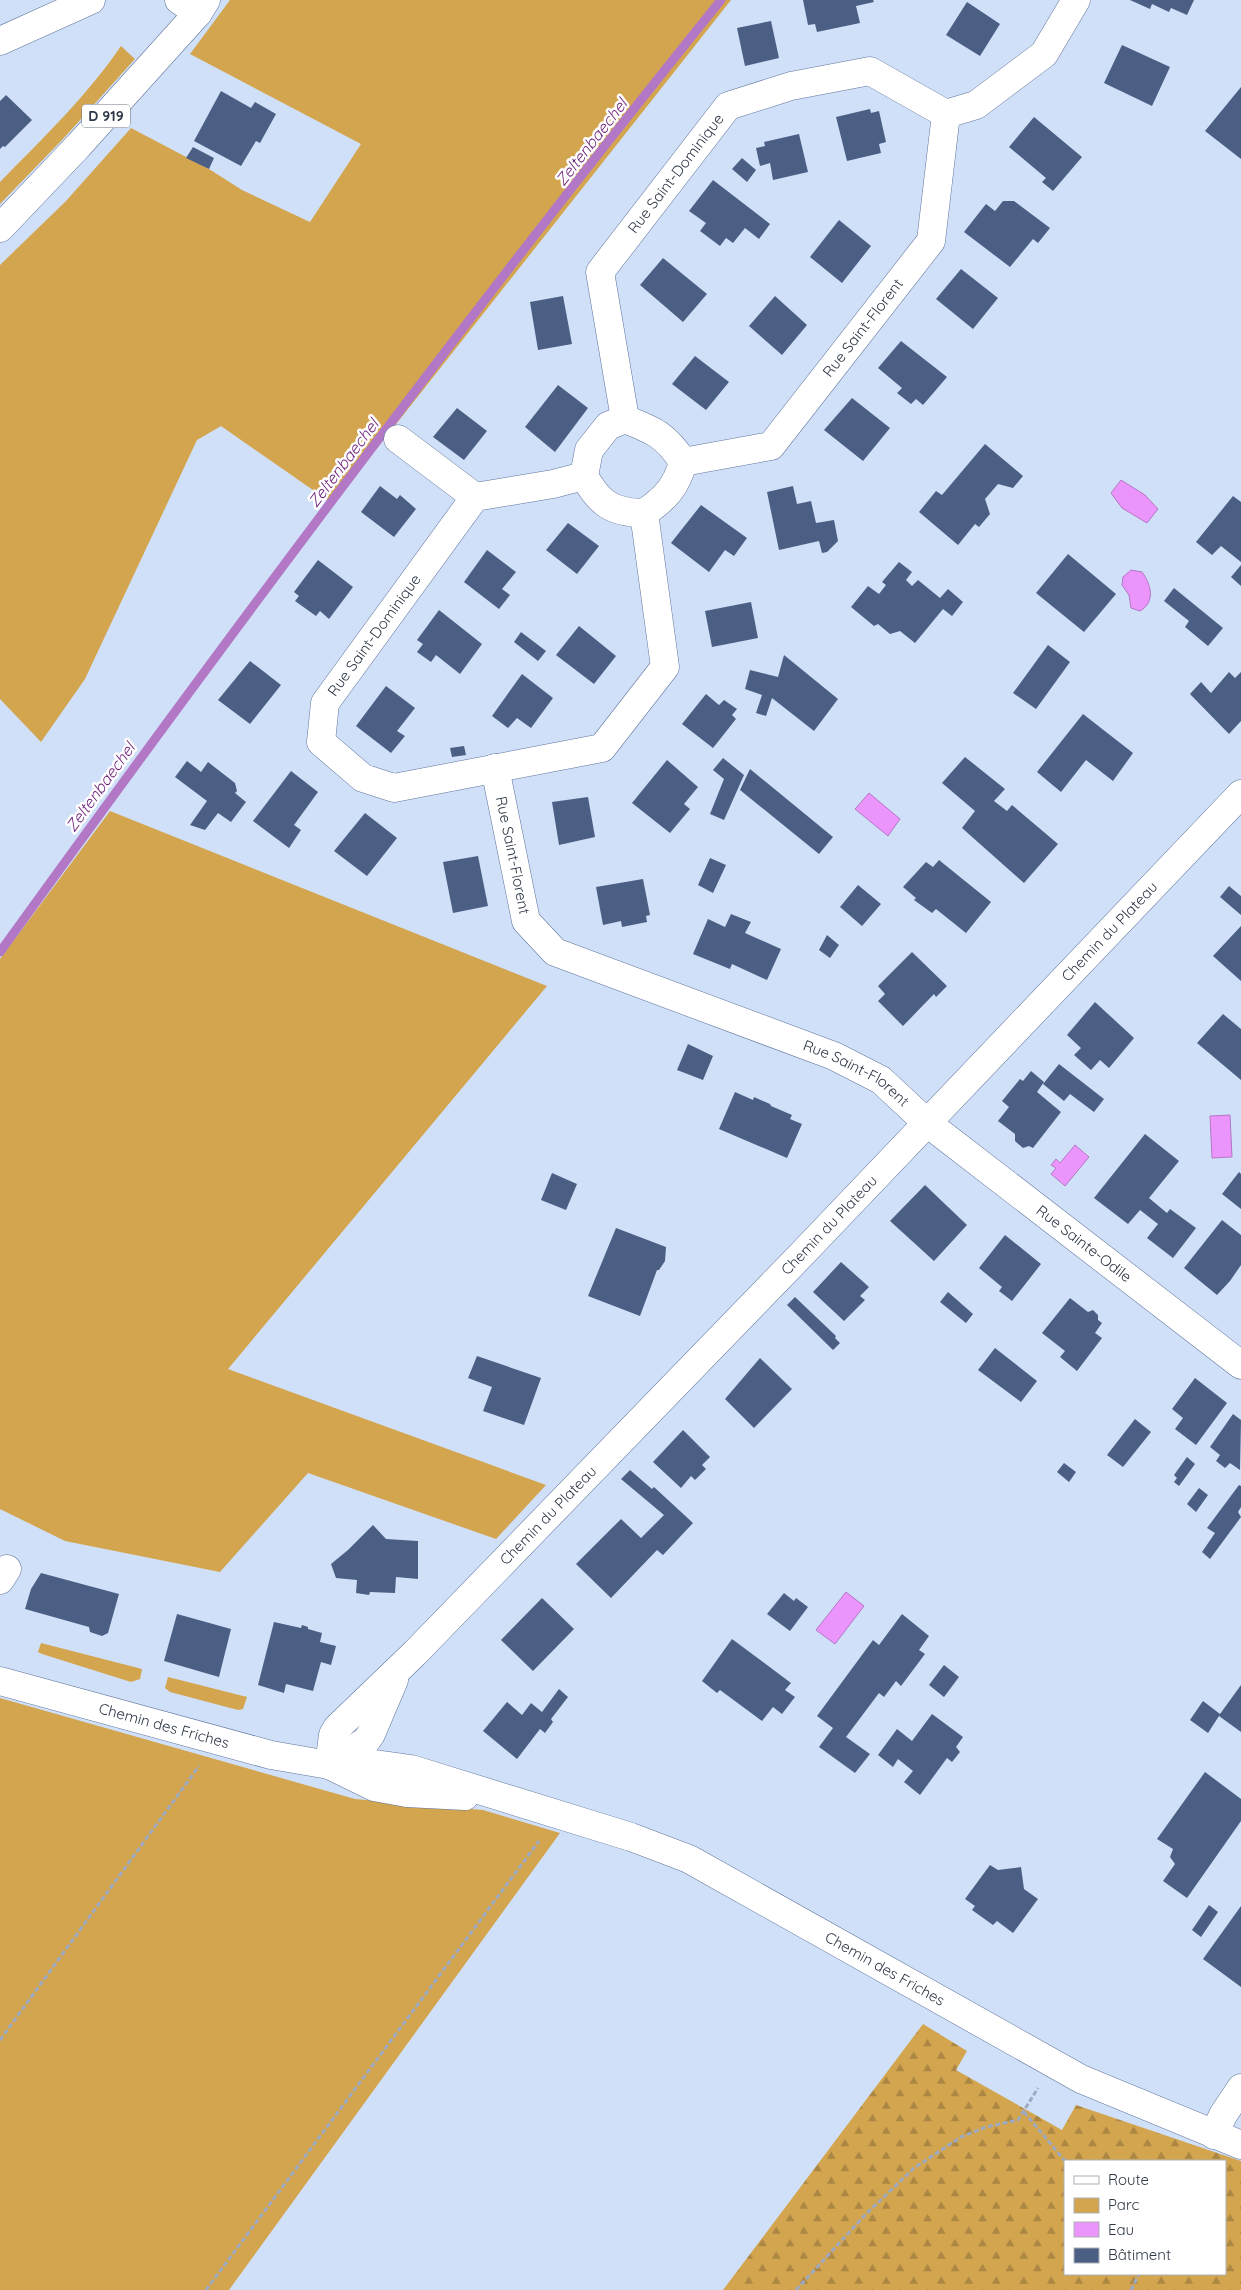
<svg xmlns="http://www.w3.org/2000/svg" width="1241" height="2290" font-family="Quicksand,sans-serif">
  <style>
    .green { fill: #d3a54e }
    .forest { fill: url(#forest-firs); fill-rule: evenodd }
    .water { fill: #eb94fb; stroke: #b278c5 }
    .lines { fill: none; stroke-linecap: round; stroke-linejoin: round }
    .stream { stroke: #b278c5; stroke-width: 9 }
    .building { fill: #4b5f84 }
    .minor-casing { stroke: #5f759b; stroke-width: 29 }
    .major-casing { stroke: #5f759b; stroke-width: 29 }
    .path { stroke: #9ca9c0; stroke-width: 3; stroke-dasharray: 5 2.5; stroke-linecap: butt }
    .minor { stroke: #fff; stroke-width: 28 }
    .major { stroke: #fff; stroke-width: 28 }
    .labels { text-anchor: middle; stroke-width: 5; stroke-linejoin: round; paint-order: stroke }
    .shield { fill: #fff; stroke: #6c737e; stroke-width: 1 }
    .shield-label { font-size: 14px; font-weight: bold; fill: #2d3747 }
    .street-label { font-size: 15px; fill: #2d3747; stroke: #fff }
    .water-label { font-size: 16px; font-style: italic; fill: #6b1d78; stroke: #fff }
  </style>
  <defs>
    <pattern id="forest-firs" width="22" height="20" patternUnits="userSpaceOnUse" patternTransform="scale(1.25)"><rect width="22" height="20" fill="#d3a54e"/><path d="M5 1l3.5 6h-7zM16 11l3.5 6h-7z" fill="#ac8743"/></pattern>
  </defs>
  <rect width="100%" height="100%" fill="#d1e0f9"/>
  <path class="green" d="M230 0H731L333 504 221 426 197 440 85 679 41 742 0 699V265L66 201 131 128 209 169 242 190 310 222 361 144 190 54Z
    M121 46 135 59 63 139 0 204V182C42 139 87 96 121 46Z
    M110 811 547 986 228 1369 546 1485 496 1539 308 1473 220 1572 65 1541 0 1509V959Z
    M41 1643 142 1669 140 1679 131 1682 42 1654 38 1652Z
    M168 1677 247 1697 243 1709 238 1710 170 1692 165 1688Z
    M0 1698 355 1799 483 1810 560 1833 229 2290H0Z"/>
  <path class="forest" d="M923 2024 967 2051 956 2070 1062 2130 1076 2105 1241 2161V2290H723ZM1065 2161H1225V2274H1065Z"/>
  <path class="water" d="M1121 480 1145 495 1158 509 1147 523 1122 508 1111 493Z
    M1131 570 1142 572C1151 584 1156 602 1140 611L1131 608 1129 595 1122 585 1123 577Z
    M869 793 900 819 888 836 855 809Z
    M1230 1115 1232 1157 1212 1158 1210 1116Z
    M1075 1145 1089 1157 1065 1186 1051 1174 1056 1168 1051 1165 1056 1159 1060 1163Z
    M846 1592 864 1606 835 1644 816 1630Z"/>
  <g class="lines">
    <path class="stream" d="M0 952C233 629 471 310 721 0"/>
  </g>
  <path class="building" d="M803 0H873L874 2 856 6 860 23 817 32 815 24 808 25Z
    M1130 0H1194L1187 15 1171 8 1169 12 1152 4 1150 9Z
    M967 2 1000 24 980 56 946 35Z
    M771 21 779 58 745 66 737 28Z
    M1122 45 1170 67 1152 106 1104 83Z
    M1241 87V159L1205 131Z
    M221 91 251 108 255 102 276 114 260 143 256 141 241 166 194 141Z
    M6 95 32 120 5 147 3 146 0 149V101Z
    M870 109 871 113 879 111 886 142 879 144 881 153 847 161 836 117Z
    M1034 117 1082 157 1053 191 1042 182 1046 178 1009 147Z
    M799 134 808 172 773 180 770 163 760 166 756 148 765 146 764 142Z
    M193 147 214 158 209 169 186 158Z
    M742 158 756 170 747 182 732 169Z
    M713 180 770 224 759 239 745 228 733 243 726 238 720 246 700 231 706 223 689 211Z
    M1003 201H1014L1050 228 1038 243 1033 239 1010 267 964 232 986 204 995 211Z
    M839 220 871 246 842 283 810 257Z
    M663 258 707 294 683 322 640 285Z
    M961 269 998 298 973 329 936 299Z
    M563 296 572 344 538 350 530 302Z
    M775 296 807 325 782 355 749 326Z
    M901 341 947 377 923 405 916 399 911 404 897 393 902 388 878 368Z
    M695 356 729 382 706 410 672 384Z
    M558 385 588 408 555 452 525 427Z
    M852 398 890 428 863 461 824 430Z
    M457 408 487 431 464 460 433 437Z
    M985 444 1023 476 1013 488 998 484 985 499 990 514 979 527 975 524 958 545 919 512 936 491 942 495Z
    M380 486 397 499 400 495 416 509 394 537 361 512Z
    M793 486 797 504 811 501 816 523 834 520 838 541 827 552 822 553 819 541 779 550 767 492Z
    M1233 496 1241 502V562L1221 546 1212 555 1196 542Z
    M701 505 747 538 734 556 725 550 709 572 671 543Z
    M568 523 599 546 577 574 546 550Z
    M487 550 516 572 502 589 510 595 499 609 464 582Z
    M1068 554 1116 594 1084 632 1036 593Z
    M318 560 353 587 329 619 320 611 316 616 295 601 299 596 294 592Z
    M899 562 912 572 906 580 912 586 918 580 940 598 948 589 963 602 952 616 943 609 915 643 900 631 890 634 878 624 874 626 851 607 868 586 879 594 886 585 882 582Z
    M1241 565V586L1231 577Z
    M1174 588 1223 628 1208 646 1185 627 1189 621 1164 601Z
    M751 602 758 638 712 647 705 611Z
    M439 610 482 644 460 674 436 655 431 662 417 652 423 644 417 640Z
    M579 626 616 656 594 684 556 655Z
    M521 632 546 651 538 661 514 642Z
    M1048 645 1070 662 1036 709 1013 693Z
    M784 655 838 699 814 731 772 698 766 716 756 713 762 695 745 689 750 670 778 677Z
    M250 661 281 685 250 724 218 700Z
    M1229 672 1235 678 1241 672V721L1229 734 1190 694 1201 682 1211 693Z
    M522 674 553 698 531 728 517 718 508 728 492 716Z
    M386 686 415 708 397 731 405 736 391 753 356 726Z
    M706 694 719 705 724 700 737 709 732 715 736 719 713 748 682 724Z
    M1083 714 1133 753 1113 781 1086 760 1061 792 1037 772Z
    M464 746 466 755 452 757 450 748Z
    M965 757 1005 789 994 801 1007 811 1012 805 1058 844 1024 883 962 828 975 811 942 783Z
    M723 758 744 775 724 820 710 814 724 779 713 770Z
    M667 760 698 787 684 804 690 809 670 833 632 803Z
    M187 761 201 772 208 762 235 783 237 791 235 793 246 802 231 822 218 813 205 830 190 825 207 801 175 777Z
    M750 769 833 837 819 854 740 790Z
    M291 771 318 792 294 825 301 830 289 848 253 821Z
    M588 797 595 837 559 845 552 802Z
    M365 813 397 838 367 876 334 851Z
    M478 856 488 906 453 913 443 862Z
    M710 858 726 865 713 893 698 885Z
    M939 860 991 902 966 933 936 909 932 913 914 900 916 898 903 887 926 862 933 867Z
    M643 879 650 915 646 916 647 922 622 927 621 921 603 925 596 887Z
    M858 885 881 904 862 926 840 907Z
    M1229 886 1241 896V915L1220 897Z
    M731 914 751 922 745 933 781 949 767 980 732 964 730 969 693 954 708 919 725 927Z
    M1241 926V981L1213 956Z
    M827 935 839 945 830 958 819 950Z
    M912 952 947 986 936 997 934 994 903 1026 878 1001 885 994 878 986Z
    M1095 1002 1134 1038 1109 1068 1100 1060 1091 1070 1074 1055 1081 1048 1067 1035Z
    M1223 1014 1241 1029V1080L1197 1043Z
    M688 1044 713 1056 703 1080 677 1070Z
    M1059 1064 1104 1099 1094 1112 1070 1094 1064 1101 1043 1084Z
    M1031 1071 1044 1082 1037 1092 1061 1112 1033 1148 1029 1146 1023 1148 1015 1141V1134L998 1121 1009 1107 1002 1101 1020 1079 1023 1081Z
    M735 1092 753 1100 754 1097 770 1104 771 1106 792 1115 790 1119 802 1124 787 1158 719 1129Z
    M1145 1134 1179 1161 1149 1198 1167 1213 1170 1209 1196 1228 1173 1258 1147 1238 1158 1224 1140 1210 1128 1224 1094 1198Z
    M1239 1172 1241 1174V1209L1222 1194Z
    M552 1173 577 1184 566 1210 541 1200Z
    M925 1185 967 1225 934 1261 890 1221Z
    M1222 1220 1241 1235V1265L1230 1281 1217 1295 1184 1268Z
    M616 1228 666 1247 665 1261 659 1270H657L640 1316 588 1296Z
    M1005 1235 1041 1264 1012 1301 999 1291 1002 1287 979 1268Z
    M841 1262 869 1287 860 1296 865 1300 844 1321 813 1292Z
    M948 1292 973 1314 966 1323 940 1302Z
    M795 1297 836 1336 835 1338 840 1343 833 1350 787 1305Z
    M1070 1298 1088 1312 1093 1310 1098 1315V1320L1102 1323 1095 1333 1102 1338 1077 1371 1060 1357 1065 1351 1042 1333Z
    M995 1348 1037 1381 1021 1402 978 1370Z
    M477 1356 541 1378 524 1425 483 1411 492 1387 468 1378Z
    M760 1358 792 1389 754 1428 725 1399Z
    M1195 1378 1227 1403 1196 1445 1175 1429 1183 1418 1172 1409Z
    M1233 1414 1241 1420 1240 1470 1230 1463 1225 1468 1216 1461 1220 1455 1210 1447Z
    M1135 1419 1151 1432 1123 1467 1107 1455Z
    M683 1430 710 1457 702 1465 706 1469 695 1480 691 1476 681 1488 653 1462Z
    M1187 1457 1195 1464 1179 1486 1174 1482 1177 1478 1174 1475Z
    M1064 1463 1076 1472 1069 1482 1057 1472Z
    M630 1470 652 1489 654 1487 693 1523 663 1555 657 1550 611 1598 576 1564 621 1519 641 1538 664 1515 621 1479Z
    M1239 1485 1241 1486V1507L1238 1512 1241 1517 1210 1559 1202 1552 1215 1533 1207 1528Z
    M1199 1488 1208 1495 1196 1512 1187 1504Z
    M373 1525 386 1539 418 1541V1579L396 1577 395 1593 370 1592 369 1595 356 1593 357 1580 336 1578 331 1564 348 1550Z
    M41 1573 119 1594 108 1633 102 1636 90 1632 89 1627 25 1609 31 1589Z
    M784 1593 794 1601 796 1598 808 1607 790 1631 767 1614Z
    M542 1598 574 1629 533 1671 501 1640Z
    M177 1614 231 1629 219 1677 164 1661Z
    M902 1614 929 1636 919 1650 925 1654 901 1686 896 1681 884 1697 879 1693 846 1737 870 1754 855 1773 819 1747 833 1728 817 1716 873 1640 879 1645Z
    M274 1622 301 1628 302 1625 308 1627V1629L322 1633 320 1642 336 1646 331 1665 321 1662 313 1691 286 1684 284 1693 258 1685Z
    M732 1639 791 1683 785 1690 795 1697 782 1714 773 1707 762 1721 720 1690 717 1693 702 1681Z
    M944 1665 959 1677 944 1697 929 1685Z
    M1241 1685V1732L1219 1716 1208 1733 1190 1720 1203 1701 1220 1714Z
    M559 1689 568 1697 551 1719 553 1722 545 1733 540 1729 517 1759 483 1731 507 1702 522 1715 531 1703 542 1712Z
    M932 1714 963 1737 956 1747 960 1752 952 1762 947 1758 920 1795 904 1782 913 1771 898 1759 893 1767 878 1755 897 1729 912 1741Z
    M1205 1772 1241 1799V1821L1187 1898 1163 1881 1175 1864 1170 1857 1173 1849 1157 1839Z
    M990 1865 998 1870 1021 1867 1024 1889 1038 1899 1013 1933 997 1921 993 1925 972 1910 975 1906 965 1899Z
    M1209 1905 1218 1912 1201 1937 1192 1930Z
    M1241 1906V1987L1203 1959Z"/>
  <g class="lines">
    <g class="minor-casing">
      <g id="minor">
        <path d="M179 0 198 13"/>
        <path d="M0 41 91 0"/>
        <path id="s1" d="M946 114 931 241 771 446 683 462C677 486 665 499 644 513L665 667 602 748 394 788 363 778 321 742 325 703 475 497 553 484 584 476 589 450 608 426 625 419 600 272 728 106 791 86 870 71 946 114 976 105 1044 54 1076 0"/>
        <path d="M625 419C653 430 666 435 683 462"/>
        <path d="M398 439 475 497"/>
        <path d="M584 476C599 503 612 513 644 513"/>
        <path id="s2" d="M495 768 526 921 555 952 834 1056 881 1080 926 1122 1241 1365"/>
        <path d="M0 1580 7 1569"/>
        <path id="s3" d="M0 1681 271 1755 329 1765 375 1764 411 1769 631 1837 689 1859 1081 2079 1241 2145"/>
        <path id="s4" d="M329 1765 333 1735 337 1728 415 1653 801 1255 1241 794"/>
        <path d="M329 1765 366 1741 371 1734 394 1680"/>
        <path d="M331 1766 374 1787 407 1793 465 1796"/>
        <path d="M1214 2135 1223 2115 1241 2088"/>
      </g>
    </g>
    <g class="major-casing">
      <path id="major" d="M0 228 79 145 198 13 206 0"/>
    </g>
    <path class="path" d="M0 2040 199 1766
      M1024 2112 1065 2161
      M206 2290 539 1841
      M796 2290 866 2214 914 2168 961 2137 986 2127 1018 2120 1038 2088
      M1131 2290 1139 2274"/>
    <use href="#minor" class="minor"/>
    <use href="#major" class="major"/>
  </g>
  <g class="labels">
    <rect class="shield" x="82" y="104.5" width="48" height="23" rx="4"/>
    <g class="shield-label">
      <text x="106" y="121">D 919</text>
    </g>
    <g class="street-label">
      <text dy="5" stroke="none"><textPath href="#s1" startOffset="1855">Rue Saint-Dominique</textPath></text>
      <text transform="translate(863 328) rotate(-52)" y="5">Rue Saint-Florent</text>
      <text dy="5" stroke="none"><textPath href="#s1" startOffset="1224">Rue Saint-Dominique</textPath></text>
      <text dy="5" stroke="none"><textPath href="#s2" startOffset="89">Rue Saint-Florent</textPath></text>
      <text dy="5" stroke="none"><textPath href="#s4" startOffset="1148">Chemin du Plateau</textPath></text>
      <text dy="5" stroke="none"><textPath href="#s2" startOffset="524">Rue Saint-Florent</textPath></text>
      <text dy="5" stroke="none"><textPath href="#s4" startOffset="742">Chemin du Plateau</textPath></text>
      <text dy="5" stroke="none"><textPath href="#s2" startOffset="810">Rue Sainte-Odile</textPath></text>
      <text dy="5" stroke="none"><textPath href="#s4" startOffset="338">Chemin du Plateau</textPath></text>
      <text dy="5" stroke="none"><textPath href="#s3" startOffset="170">Chemin des Friches</textPath></text>
      <text dy="5" stroke="none"><textPath href="#s3" startOffset="939">Chemin des Friches</textPath></text>
    </g>
    <g class="water-label">
      <text transform="translate(591 142) rotate(-52)" y="6">Zeltenbaechel</text>
      <text transform="translate(343 463) rotate(-53)" y="6">Zeltenbaechel</text>
      <text transform="translate(100 787) rotate(-54)" y="6">Zeltenbaechel</text>
    </g>
  </g>
  <rect x="1064" y="2160" width="162" height="115" fill="#ffffff" stroke="#abafb5"/>
  <rect x="1074" y="2176" width="25" height="8" fill="#ffffff" stroke="#abafb5"/>
  <text x="1108" y="2185" font-size="15" fill="#2d3747">Route</text>
  <rect x="1074" y="2198" width="25" height="15" fill="#d3a54e" stroke="#abafb5"/>
  <text x="1108" y="2210" font-size="15" fill="#2d3747">Parc</text>
  <rect x="1074" y="2222" width="25" height="15" fill="#eb94fb" stroke="#abafb5"/>
  <text x="1108" y="2235" font-size="15" fill="#2d3747">Eau</text>
  <rect x="1074" y="2248" width="25" height="15" fill="#4b5f84" stroke="#abafb5"/>
  <text x="1108" y="2260" font-size="15" fill="#2d3747">Bâtiment</text>
</svg>
